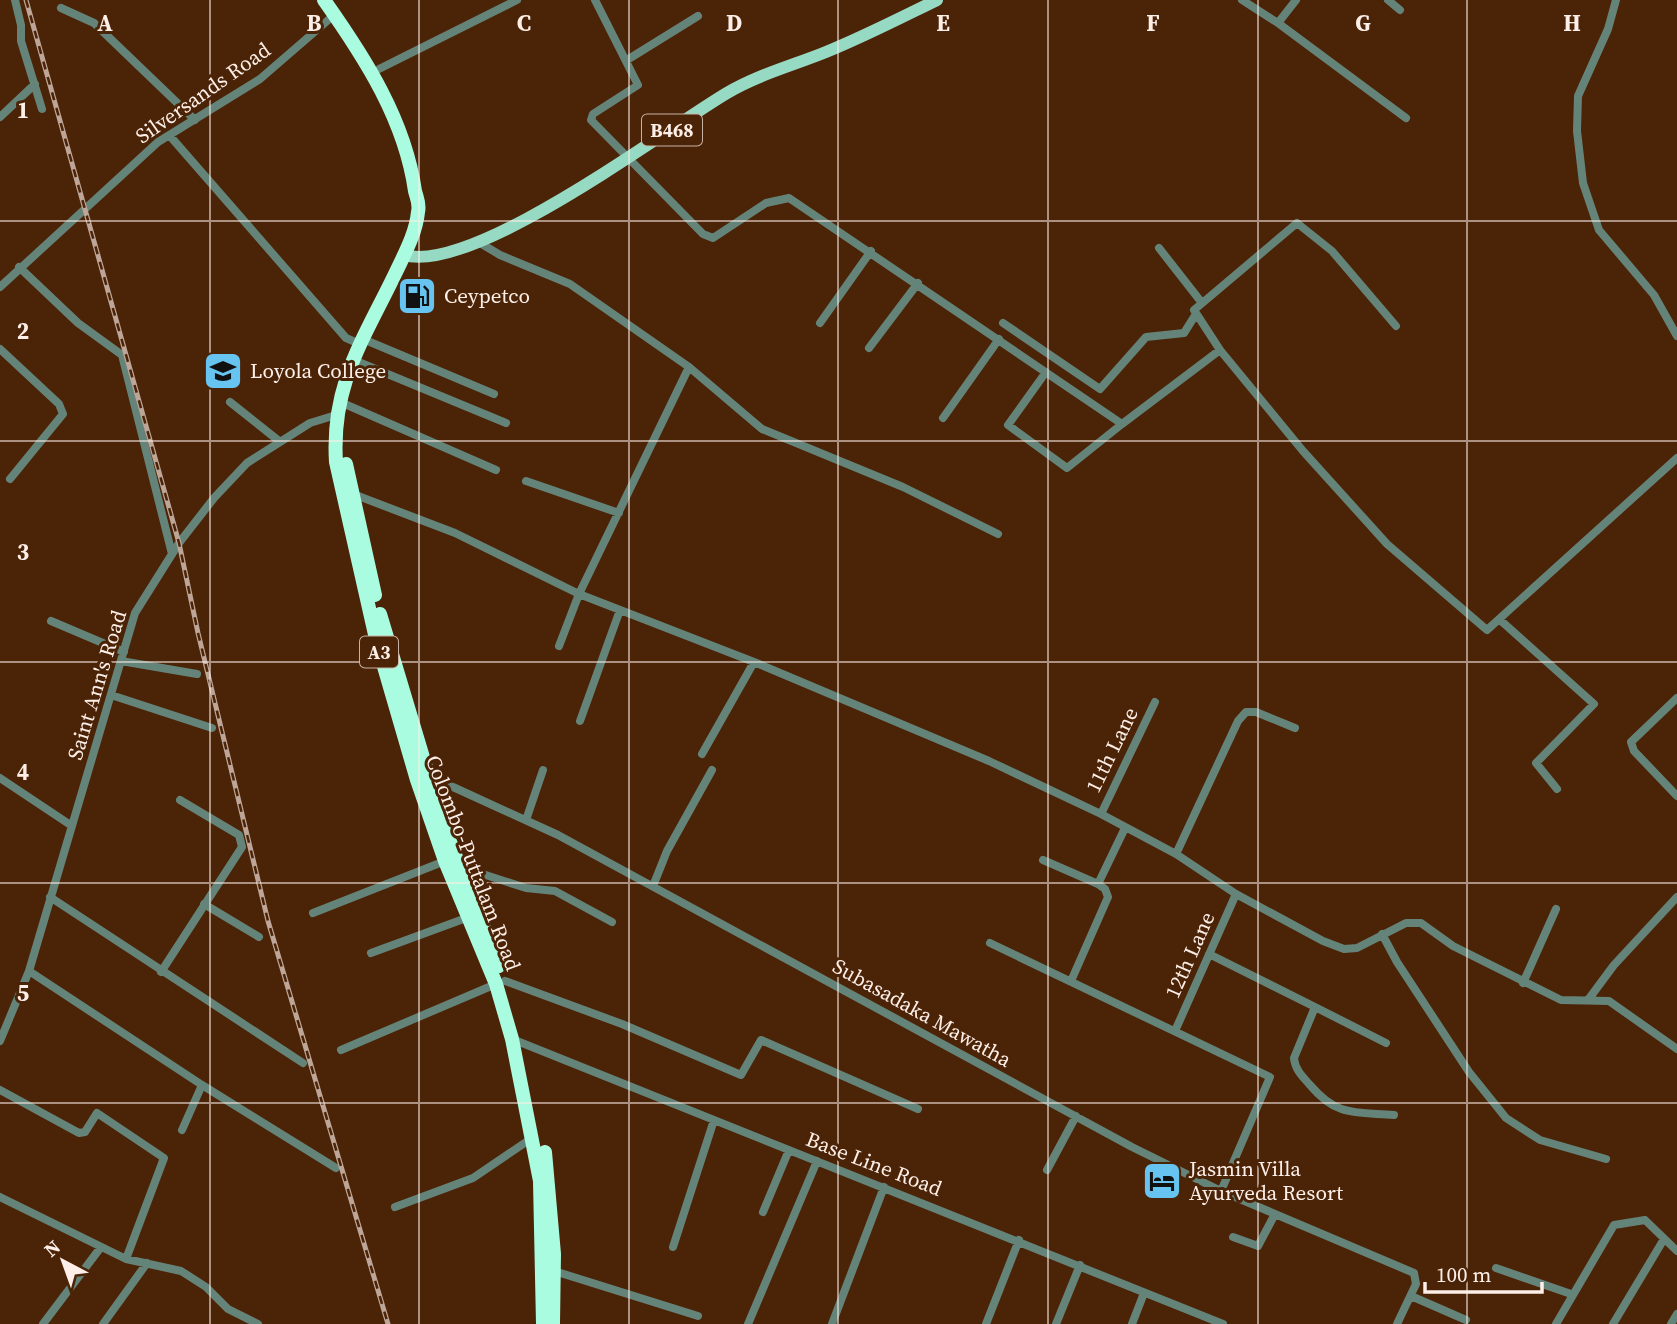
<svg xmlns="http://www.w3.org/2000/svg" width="1677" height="1324" font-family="'Source Serif 4',serif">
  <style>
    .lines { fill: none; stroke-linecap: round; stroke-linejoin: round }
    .street { stroke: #658479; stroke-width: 8 }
    .primary { stroke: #97dac3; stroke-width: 12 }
    .highway { stroke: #aafce0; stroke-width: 14 }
    .rail-casing { stroke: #bda597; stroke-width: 5 }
    .rail { stroke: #4b2307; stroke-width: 2.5; stroke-dasharray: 8; stroke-linecap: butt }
    .grid { fill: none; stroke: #fdefe8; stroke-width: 2; stroke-opacity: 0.55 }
    .labels { text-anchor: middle; stroke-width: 6; stroke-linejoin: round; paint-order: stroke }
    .shield { fill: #4b2307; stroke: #c8b2a4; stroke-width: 2 }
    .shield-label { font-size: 19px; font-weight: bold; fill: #fdefe8 }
    .street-label { font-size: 21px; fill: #fdefe8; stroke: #4b2307 }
    .poi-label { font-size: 21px; fill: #fdefe8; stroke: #4b2307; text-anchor: start }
    .grid-label { font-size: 23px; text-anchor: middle; font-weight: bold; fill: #fdefe8; stroke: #4b2307; stroke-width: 6; stroke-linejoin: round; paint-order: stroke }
  </style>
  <rect width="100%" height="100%" fill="#4b2307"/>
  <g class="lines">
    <path class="street" d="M15 0 21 25V41L42 109
      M595 0 638 85 593 114 591 120 703 234 713 238 766 203 789 198 1122 424 1220 350 1303 451 1387 544 1487 630 1677 458
      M1242 0 1278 23 1406 118
      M1388 0 1400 10
      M1616 0 1608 29 1578 96 1577 131 1583 183 1599 230 1654 295 1677 336
      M61 8 94 23 195 120
      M1278 23 1296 0
      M627 60 698 16
      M379 69 517 0
      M0 117 35 84
      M170 136 346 338 360 344
      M480 243 500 255 570 284 689 367 762 429 903 487 998 534
      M1159 248 1202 303
      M19 267 78 323 122 355 172 554
      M0 287 158 142 260 79 334 15
      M820 323 871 251
      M1003 323 1100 389 1146 337 1184 333 1196 314
      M370 342 494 394
      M869 348 918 283
      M0 349 59 404 63 414 10 479
      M1220 350 1194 310 1297 223 1332 251 1396 326
      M361 363 506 423
      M1046 372 1008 425 1067 468 1122 424
      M230 402 279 441
      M347 405 496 470
      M943 418 999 339
      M526 481 619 513
      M353 494 455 533 579 594 754 662 989 761 1101 814 1176 854 1236 894 1323 941 1344 949 1357 948 1406 923H1421L1453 946 1561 1000 1609 1001 1677 1049
      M1499 619 1594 704 1536 763 1557 789
      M51 621 124 652
      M559 646 579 594 689 367
      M121 661 197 674
      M111 695 212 728
      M1677 698 1631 742 1634 751 1677 796
      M580 721 620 610
      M702 754 754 662
      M0 778 72 826
      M430 780 453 787 558 835 1132 1147 1221 1191 1414 1273 1416 1284 1397 1324
      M1101 814 1155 702
      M526 820 543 770
      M1176 854 1238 721 1246 712H1256L1295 728
      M1043 860 1098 884
      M461 867 526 888 555 891 612 922
      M653 886 667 851 712 770
      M50 897 303 1063
      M204 904 259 937
      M313 913 445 861
      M1382 934 1397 962 1469 1072 1506 1118 1540 1140 1606 1159
      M990 943 1270 1077 1221 1191
      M371 953 469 917
      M1209 954 1315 1007 1294 1058C1295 1070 1303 1077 1310 1085 1337 1117 1355 1112 1394 1115
      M29 971 202 1085 336 1168
      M161 972 242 847 239 835 180 800
      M505 981 622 1024 741 1075 761 1040 918 1109
      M1071 981 1108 897 1105 889 1098 884 1125 828
      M1523 983 1556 909
      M1588 1000 1614 965 1677 897
      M1315 1007 1386 1043
      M1175 1031 1236 894
      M512 1039 1223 1324
      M0 1041 29 971 135 613 179 543 214 498 247 463 310 423 336 415
      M341 1050 496 984
      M0 1090 79 1133 85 1132 97 1113 164 1158 126 1259
      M182 1130 202 1085
      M1047 1170 1076 1116
      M0 1197 126 1259 181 1271 206 1287 228 1309 258 1324
      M395 1207 473 1178 532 1138
      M763 1212 789 1150
      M1233 1237 1258 1246 1275 1214
      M673 1247 714 1120
      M1496 1268 1571 1294
      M554 1271 698 1316
      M1411 1296 1466 1320
      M43 1324 101 1247
      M103 1324 147 1263
      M748 1324 817 1161
      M832 1324 884 1187
      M986 1324 1019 1240
      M1056 1324 1080 1265
      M1132 1324 1144 1293
      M1556 1324 1614 1225 1645 1220 1677 1251
      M1613 1324 1664 1239
      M1671 1324 1677 1314"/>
    <path class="primary" d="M404 255C473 275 663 131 727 93 757 75 794 65 826 52 863 37 900 18 937 0"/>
    <path class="highway" d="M324 0C365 58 405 120 415 191 417 199 420 204 418 212 416 233 405 253 396 272 364 339 331 384 336 462L376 639 417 780 445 861 496 984 512 1039 540 1181 543 1324
      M346 464 375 595
      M380 614 443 824 499 966
      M545 1152 554 1254 553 1324"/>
    <g class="rail-casing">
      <path id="rail" d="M26 0 179 543 198 633 268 921 388 1324"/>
    </g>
    <use href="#rail" class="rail"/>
  </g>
  <path class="grid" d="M210 0V1324M419 0V1324M629 0V1324M838 0V1324M1048 0V1324M1258 0V1324M1467 0V1324M0 221H1677M0 441H1677M0 662H1677M0 883H1677M0 1103H1677"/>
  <defs>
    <g id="fuel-square" transform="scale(2.0125)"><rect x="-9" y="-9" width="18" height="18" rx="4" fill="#67c4f0" stroke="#4b2307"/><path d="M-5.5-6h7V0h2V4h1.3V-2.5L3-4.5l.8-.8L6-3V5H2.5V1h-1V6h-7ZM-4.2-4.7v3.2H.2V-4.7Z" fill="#111"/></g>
    <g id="school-square" transform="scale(2.0125)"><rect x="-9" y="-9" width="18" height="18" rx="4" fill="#67c4f0" stroke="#4b2307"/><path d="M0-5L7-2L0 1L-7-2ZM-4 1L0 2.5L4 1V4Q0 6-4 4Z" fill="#111"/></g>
    <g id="hotel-square" transform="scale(2.0125)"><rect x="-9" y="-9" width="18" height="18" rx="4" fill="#67c4f0" stroke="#4b2307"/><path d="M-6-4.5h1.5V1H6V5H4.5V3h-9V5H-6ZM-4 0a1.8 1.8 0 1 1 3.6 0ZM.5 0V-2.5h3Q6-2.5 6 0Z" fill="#111"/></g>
  </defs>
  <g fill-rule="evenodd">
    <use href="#fuel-square" x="417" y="296"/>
    <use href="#school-square" x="223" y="371"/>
    <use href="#hotel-square" x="1162" y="1181"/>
  </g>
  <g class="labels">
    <g class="shield">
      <rect x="642" y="114.5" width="60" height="31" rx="5"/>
      <rect x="360" y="636.5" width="38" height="31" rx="5"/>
    </g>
    <g class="shield-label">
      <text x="672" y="137">B468</text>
      <text x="379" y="659">A3</text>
    </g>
    <g class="street-label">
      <text transform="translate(203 93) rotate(-35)" y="7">Silversands Road</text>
      <text transform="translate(97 685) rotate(-73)" y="7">Saint Ann's Road</text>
      <text transform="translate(1112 750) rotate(-64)" y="7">11th Lane</text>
      <text transform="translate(473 863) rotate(69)" y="7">Colombo-Puttalam Road</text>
      <text transform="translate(1190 955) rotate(-66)" y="7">12th Lane</text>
      <text transform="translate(922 1013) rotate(29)" y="7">Subasadaka Mawatha</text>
      <text transform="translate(874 1164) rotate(21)" y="7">Base Line Road</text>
    </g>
    <g class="poi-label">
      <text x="444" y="303">Ceypetco</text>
      <text x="250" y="378">Loyola College</text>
      <text x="1189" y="1176">Jasmin Villa<tspan x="1189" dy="24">Ayurveda Resort</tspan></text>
    </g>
  </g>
  <g class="grid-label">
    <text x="105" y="31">A</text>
    <text x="314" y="31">B</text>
    <text x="524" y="31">C</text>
    <text x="734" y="31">D</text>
    <text x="943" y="31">E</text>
    <text x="1153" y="31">F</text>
    <text x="1363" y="31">G</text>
    <text x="1572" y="31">H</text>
    <text x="23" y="118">1</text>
    <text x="23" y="339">2</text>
    <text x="23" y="560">3</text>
    <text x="23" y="780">4</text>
    <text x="23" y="1001">5</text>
  </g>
  <g transform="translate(63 1261) rotate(319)" stroke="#4b2307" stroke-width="5" paint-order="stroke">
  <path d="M0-5L12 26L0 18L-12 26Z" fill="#fdefe8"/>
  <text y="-10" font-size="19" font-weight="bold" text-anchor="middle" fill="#fdefe8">N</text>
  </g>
  <path d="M1425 1282v10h117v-10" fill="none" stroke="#fdefe8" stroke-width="3.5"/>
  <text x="1436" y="1282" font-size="21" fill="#fdefe8" stroke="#4b2307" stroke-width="5" paint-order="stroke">100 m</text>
</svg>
